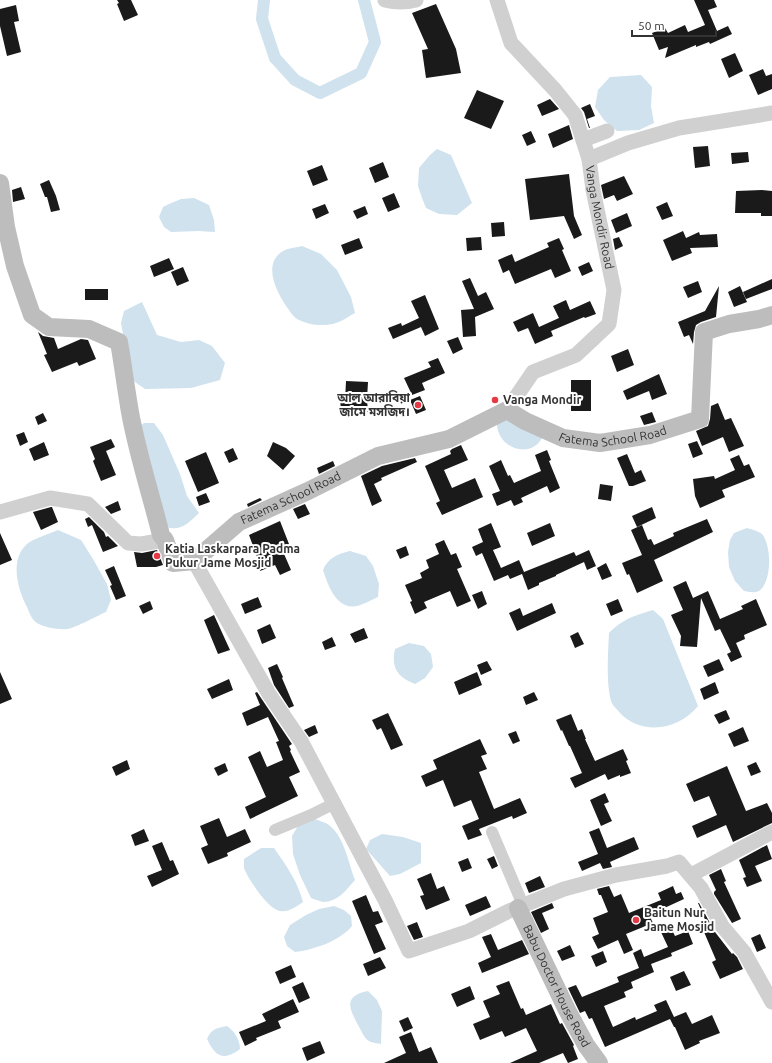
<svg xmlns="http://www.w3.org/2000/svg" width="772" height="1063" font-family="Ubuntu,'Noto Sans Bengali',sans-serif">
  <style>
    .water { fill: #cfe2ee }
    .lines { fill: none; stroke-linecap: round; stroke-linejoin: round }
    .canal { stroke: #cfe2ee; stroke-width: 12 }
    .building { fill: #1a1a1a }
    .minor { stroke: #d0d0d0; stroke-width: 12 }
    .tertiary { stroke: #d0d0d0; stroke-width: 15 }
    .secondary { stroke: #bdbdbd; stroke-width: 18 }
    .poi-dot { fill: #e63946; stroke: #fff; stroke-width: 1.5 }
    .labels { text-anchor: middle; stroke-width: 4; stroke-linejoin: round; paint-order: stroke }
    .street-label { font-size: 12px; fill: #333; stroke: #fff }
    .poi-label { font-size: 12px; font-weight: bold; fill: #333; stroke: #fff; text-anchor: start }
  </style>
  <rect width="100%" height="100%" fill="#fff"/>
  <path class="water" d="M641 75 652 87 651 106 654 123 639 130 617 131 604 120 595 107 598 90 610 77Z
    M437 149 451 155 472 203 457 215 439 214 426 208 422 198 418 186 419 168 430 155Z
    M194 198 209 205 214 220 215 232 198 231 171 232 164 227 159 217 163 207 169 204 181 199Z
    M302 246 321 254 337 270 351 297 355 313C349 316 343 321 336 323 325 327 307 325 297 319 294 317 291 313 289 310 279 296 263 269 279 254 285 248 295 248 302 246Z
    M142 302 157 335 181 342 199 340 212 346 225 363 220 380 191 388 145 389 135 382 128 369 125 344 121 323 124 311Z
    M498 416 543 436C531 463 490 446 498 416Z
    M144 423H154L163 435 180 474 187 496 199 513C190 522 180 532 167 527L140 426Z
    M747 528C751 529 758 531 762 534 772 546 772 582 759 591 754 593 749 592 744 591L735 581 729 567 728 552 730 540 734 533Z
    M58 530 81 540 93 559 107 584 111 600 106 612C97 616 75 628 67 629 59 630 43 627 37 623 32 620 29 612 27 607 18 590 9 560 27 544 35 538 49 534 58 530Z
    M350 551 366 556 373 566 379 584 378 597C371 600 364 604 357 606 336 610 328 585 323 570 328 558 337 554 350 551Z
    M653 610 663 619 698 706C679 730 642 736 620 713 617 709 612 705 611 701 606 682 608 653 609 633 623 619 633 616 653 610Z
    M409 643 424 646 431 654 433 667 425 678 415 684C397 677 391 668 395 649Z
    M315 819C319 821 325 822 329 825 345 838 348 862 355 880 347 889 338 902 323 902 319 901 314 899 311 898L300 875 293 854 292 836 299 824Z
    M382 834 403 837 421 843V863L400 874 390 876 366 849 370 840Z
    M261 848H274C286 865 298 882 303 902 297 906 288 913 280 911 268 909 248 879 244 868 244 866 244 862 244 859Z
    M334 906 344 910 351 916 352 926C340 941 313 950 295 952L287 946 284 937 290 925 306 915 319 909Z
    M368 991 377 1000 382 1011 381 1044C378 1043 372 1043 369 1041 364 1038 361 1030 358 1025 349 1008 343 996 368 991Z
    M227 1026C234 1031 240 1039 240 1049 223 1062 215 1056 207 1039 211 1029 217 1028 227 1026Z"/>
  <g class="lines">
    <path class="canal" d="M264 0 262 19 275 58 295 80 320 93 361 73 375 42 364 0"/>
  </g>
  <path class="building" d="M117 0H131L138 15 124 21 117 4 119 3Z
    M694 0H714L717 7 708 10 717 31 728 26 732 34 710 44 709 42 696 47V45L665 58 668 47 659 50 652 33 665 28 668 33 685 25 688 32 705 25Z
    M436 4 456 49 461 73 426 78 422 50 428 49 412 13Z
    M16 5 19 21 14 22 21 52 7 56 0 26V9Z
    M735 53 743 71 729 78 721 59Z
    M763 69 766 76 772 74V89L758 95 749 75Z
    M477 90 504 101 491 129 464 118Z
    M550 99 559 109 542 116 537 105Z
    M590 104 595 116 587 119 590 128H589L584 112 581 108Z
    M569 125 573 139 553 148 548 134Z
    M531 131 536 142 527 146 522 135Z
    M708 146 710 166 695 168 693 147Z
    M748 152 749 162 732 164 731 153Z
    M383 162 389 177 375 183 369 168Z
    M322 165 328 180 313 186 307 171Z
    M569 174 574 216 582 235 574 239 564 216 530 220 525 179Z
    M624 176 633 194 617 201 614 195 604 199 601 185Z
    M49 180 56 196 60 210 51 212 47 197H45L40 184Z
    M21 187 25 199 13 202 12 190Z
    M762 190 772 191V216H761V213H735L736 191Z
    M394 193 400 207 388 212 382 198Z
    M667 202 673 216 662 220 656 207Z
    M325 204 329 213 316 219 312 209Z
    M365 206 368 214 357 219 353 211Z
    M627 213 632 226 616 233 611 220Z
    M504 222 505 236 492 237 491 223Z
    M683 231 686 238 699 232 700 235 717 234 718 247 690 248 692 253 672 261 663 240Z
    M481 237 482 250 467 251 466 238Z
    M619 237 623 246 615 250 613 239Z
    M359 238 363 248 345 255 341 245Z
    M559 238 564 249 562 250 571 271 555 278 551 269 515 284 509 270 503 273 498 260 512 254 515 262 549 247 547 243Z
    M169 258 174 269 154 277 150 266Z
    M589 262 593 271 582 276 578 267Z
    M183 267 189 281 177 286 171 272Z
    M470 278 478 296 486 292 494 309 475 317 476 336 463 337 461 310 474 309 462 281Z
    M772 279V289L746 299 743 292Z
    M698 281 702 292 688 298 683 287Z
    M719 286 716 317 701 322 696 325 694 332 693 344 689 335 684 337 678 322 705 311Z
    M740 286 747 302 734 307 728 292Z
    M85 289H108V300H85Z
    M425 295 439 329 425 336 421 327 393 339 388 328 401 323 402 326 419 318 411 301Z
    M566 300 570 310 590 301 596 314 585 318 584 317 551 331 553 336 535 344 528 328 518 332 513 322 533 313 539 327 559 318 553 306Z
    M38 332 43 336 54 338 58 349 81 339 88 340 96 359 79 366 77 362 52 372 44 355 47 354Z
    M458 337 463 349 453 354 447 341Z
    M628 349 634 365 617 372 611 356Z
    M438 358 445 373 422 383 425 390 412 395 404 378 431 367 428 362Z
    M659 374 667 394 652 400 649 391 627 400 623 391Z
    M571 380H591V411H571Z
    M346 381 368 382 367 399 368 412 342 415 340 401H345Z
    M420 396 426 410 416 414 410 400Z
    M718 403 725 420 731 418 744 446 729 452 723 437 702 446 696 431 708 426 710 419 711 406Z
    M652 412 656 422 644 425 640 416Z
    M43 413 47 421 38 425 35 417Z
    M24 432 28 442 20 446 16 435Z
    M111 439 115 447 106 451 116 475 101 481 93 461 95 459 90 447Z
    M697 441 703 454 693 458 688 444Z
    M44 442 49 455 34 461 29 449Z
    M273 442 286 448 295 456 283 470 267 456Z
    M461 445 468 460 444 470 452 488 475 478 483 497 442 515 436 503 440 501 425 466 451 454 450 451 452 449Z
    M233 448 238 459 229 463 224 452Z
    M547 450 551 460 549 461 560 488 550 493 547 486 521 498 523 502 514 506 511 500 497 506 492 494 500 491 489 466 501 460 508 476 510 475 514 483 541 471 535 455Z
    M206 452 219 483 198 492 185 461Z
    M627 454 635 473 641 470 646 481 633 486H629L617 458Z
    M739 455 744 466 749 464 755 477 722 490 725 497 700 508 695 496 693 479 714 476 715 479 735 470 730 459Z
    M415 458 417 462 381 478 382 480 374 484 382 501 372 506 361 476 382 466Z
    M333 461 335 466 319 474 317 468Z
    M600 484 613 486 611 501 598 499Z
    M206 493 210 502 199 506 196 497Z
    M260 498 262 500 248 507 247 504Z
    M118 501 121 510 111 514 105 507Z
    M305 504 310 514 298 519 293 509Z
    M51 507H52L58 522 41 530 33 512Z
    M652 507 656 518 637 527 632 516Z
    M89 517 104 532 106 537 108 536 118 546 103 552 92 525 88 527 85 519Z
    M707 519 713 532 654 560 663 581 637 593 629 574 627 575 622 563 642 555 631 530 642 525 648 540 651 539 654 545 674 536 673 533Z
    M280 521 289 544 281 547 291 570 280 575 275 565 260 571 257 563 259 562 249 535Z
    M491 523 501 547 493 550 501 568 519 560 524 572 574 552 576 556 589 550 596 566 587 570 584 562 556 575V576L539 583V585L528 590 522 574 510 579 508 575 494 581 482 553 476 556 472 547 483 542 478 529Z
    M550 523 555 536 532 546 527 533Z
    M0 533 12 560 0 565Z
    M444 540 451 555 456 553 462 567 457 569 471 601 457 607 450 591 424 602 427 608 415 614 410 602 412 601 405 585 422 578 420 573 429 568 426 560 439 554 435 544Z
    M406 546 409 555 400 559 396 550Z
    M157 550 163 565 156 567H137L134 552 142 553Z
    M606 563 612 576 602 580 597 568Z
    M114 566 126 596 116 600 110 586 112 585 105 570Z
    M686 581 693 598 708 591 720 619 743 609 741 606 756 599 767 625 744 635 745 639 736 643 742 657 731 662 727 654 731 652 720 629 715 631 701 598 697 647 680 646 681 636 671 615 683 610 673 587Z
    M482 591 487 604 478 609 472 595Z
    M258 597 262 607 245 614 241 604Z
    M618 599 623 611 611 616 606 604Z
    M150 601 153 609 143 614 139 606Z
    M552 603 556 613 517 631 509 613 520 608 523 616Z
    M214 615 230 650 218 654 204 620Z
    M270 624 276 638 262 644 257 630Z
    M364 628 368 638 355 643 350 634Z
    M578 632 584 644 575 648 570 636Z
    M332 637 336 646 325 650 322 642Z
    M719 659 724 670 708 677 703 666Z
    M487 661 492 670 481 675 477 665Z
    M277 664 283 677 282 678 294 706 289 708 274 685 268 668Z
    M0 672 12 699 0 704Z
    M477 672 482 685 459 695 454 682Z
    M229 679 233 690 212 699 207 689Z
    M715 682 719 693 704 700 700 689Z
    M257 692 292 744 289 746 291 750 290 751 300 772 289 777 298 796 250 819 245 807 266 797 248 757 260 751 267 767 283 760 276 742 279 741 268 717 247 726 242 713 260 705 255 693Z
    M534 692 538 700 526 705 523 697Z
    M726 710 730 719 719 724 714 715Z
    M388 713 403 745 391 750 381 728 377 730 372 720Z
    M571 714 578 731 582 729 586 739H585L595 761 623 749 628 760 626 761 631 773 620 777V775L608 780 605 774 575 788 570 778 582 773 570 746H569L562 730 561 731 556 720Z
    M315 725 318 733 309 737 304 730Z
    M743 727 749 741 734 747 728 734Z
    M516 731 520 741 513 744 508 734Z
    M480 739 487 754 481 756 487 769 479 772 494 809 520 798 527 813 513 819 512 816 479 829 482 835 468 840 462 826 479 819 471 800 454 807 443 780 426 787 421 776 437 769 433 760Z
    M127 760 130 769 116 776 112 767Z
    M756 762 761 772 751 776 747 766Z
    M225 763 228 771 218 776 214 768Z
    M727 766 746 811 767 803 772 813V823L733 842 726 825 697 838 692 826 717 815 709 796 694 802 686 784Z
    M605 793 609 802 604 804 612 821 601 826 590 800Z
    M219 818 227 837 245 829 251 842 227 853 228 856 208 864 201 848 208 845 200 826Z
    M599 828 607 848 634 837 639 849 610 862 612 867 603 869 600 863 582 871 578 862 598 854 589 832Z
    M144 829 149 841 135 846 131 835Z
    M162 842 170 861 173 860 179 874 152 887 147 876 162 870 152 846Z
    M767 845 772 859 755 866 762 881 747 887 743 878 746 877 739 860Z
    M494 856 498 866 492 869 487 859Z
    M468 858 472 868 462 872 458 862Z
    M721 869 726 881 724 882 741 919 732 923 714 894V892L716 890 709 875Z
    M431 873 437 889 444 886 450 900 426 910 420 896 424 895 417 879Z
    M540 876 545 887 529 893 525 883Z
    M609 886 614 897 621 894 629 913 661 900 658 893 673 886 676 894 681 892 684 899 649 915 653 923 626 934 633 950 624 954 618 940 598 949 592 937 599 934 593 918 608 912 601 895H599L597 889Z
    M366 895 373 912 378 911 383 922 375 925 386 949 374 954 352 901Z
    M486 896 491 907 470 916 465 905Z
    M552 903 554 908 542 913 549 929 541 933 531 912Z
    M698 903H699L715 932 732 954 733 953 737 957 743 969 720 979 712 962 716 960 704 932 709 929Z
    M417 922 423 937 414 940 407 926Z
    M671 928 675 936 688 931 693 944 671 953 672 956 651 964 654 972 631 982 633 988 624 992 626 997 604 1006 613 1027 635 1017 636 1020 657 1011 654 1005 666 1000 674 1017 686 1012 692 1024 712 1015 720 1033 699 1041 700 1043 685 1050 675 1027H674L670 1019 605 1047 592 1018 589 1019 585 1011 580 1013 568 988 576 985 582 997 619 982 617 977 639 968 633 953 641 949 644 957 668 947 661 932Z
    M491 934 498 950 522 940 529 954 482 973 478 963 491 957 482 937Z
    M760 934 766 948 757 952 751 938Z
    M570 945 575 956 562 961 557 951Z
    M603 951 607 962 596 967 591 956Z
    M380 957 386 968 368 976 363 964Z
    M291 965 296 977 280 984 275 972Z
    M684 971 691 985 676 991 670 977Z
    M509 981 521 1009 523 1008 526 1015 551 1004 560 1024 562 1023 574 1045 573 1046 578 1059 568 1063 563 1053 539 1063H510L537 1051 526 1028 505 1037 502 1031 480 1040 473 1024 490 1017 483 1001 500 994 496 986Z
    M303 982 310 998 299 1003 292 987Z
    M470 986 475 999 457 1007 451 994Z
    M293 999 299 1012 278 1021 281 1028 256 1038 257 1040 245 1046 239 1032 266 1021 262 1014Z
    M408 1017 413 1028 404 1032 399 1021Z
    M411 1032 419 1052 431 1047 438 1063H384L406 1053 399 1037Z
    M320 1041 325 1053 307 1061 302 1048Z"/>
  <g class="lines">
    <path class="minor" d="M275 830 311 815 335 803
      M492 832 523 905"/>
    <g class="tertiary">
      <path d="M385 0C396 3 405 3 416 0"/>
      <path id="s1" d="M497 0 511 43 555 90 575 115 589 159 593 190 614 290 609 324 576 355 533 372 507 410"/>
      <path d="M583 140 607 131"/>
      <path d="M589 159 628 143 679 128 772 113"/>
      <path d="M0 512 50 498 88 504 128 543 141 544 165 540"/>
      <path d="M194 561 269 694 301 741 385 900 409 951 469 931 509 911 564 889 616 875 667 866 679 862 701 888 722 926 744 952 772 1002"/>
      <path d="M691 875 772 832"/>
    </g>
    <g class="secondary">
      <path id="s2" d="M0 183 6 227 15 266 32 315 49 327 89 329 119 342C123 365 126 389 130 412 137 452 151 495 161 535L165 540 173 563 194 561 239 522 308 491 378 456 449 439 507 410 525 421 563 438 600 443 650 435 700 419 704 332 729 324 759 319 772 315"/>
      <path id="s3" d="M518 908 567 1010 586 1045 599 1063"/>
    </g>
  </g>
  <g class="poi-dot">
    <circle cx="495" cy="400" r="4"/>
    <circle cx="418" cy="405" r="4"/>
    <circle cx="157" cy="556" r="4"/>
    <circle cx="636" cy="920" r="4"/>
  </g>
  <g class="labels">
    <g class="street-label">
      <text dy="4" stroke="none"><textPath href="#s1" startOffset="247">Vanga Mondir Road</textPath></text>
      <text dy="4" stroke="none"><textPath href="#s2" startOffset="944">Fatema School Road</textPath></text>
      <text dy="4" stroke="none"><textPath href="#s2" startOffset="596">Fatema School Road</textPath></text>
      <text dy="4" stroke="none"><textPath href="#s3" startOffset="87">Babu Doctor House Road</textPath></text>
    </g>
    <g class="poi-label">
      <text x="410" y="402" text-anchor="end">আল আরাবিয়া<tspan x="410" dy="14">জামে মসজিদ।</tspan></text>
      <text x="503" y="404">Vanga Mondir</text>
      <text x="165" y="553">Katia Laskarpara Padma<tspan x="165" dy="14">Pukur Jame Mosjid</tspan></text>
      <text x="644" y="917">Baitun Nur<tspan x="644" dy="14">Jame Mosjid</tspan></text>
    </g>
  </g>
  <path d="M632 30v6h84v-6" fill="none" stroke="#333333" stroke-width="2"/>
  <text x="638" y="30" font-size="12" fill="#333333" stroke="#ffffff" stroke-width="3" paint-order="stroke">50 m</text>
</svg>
